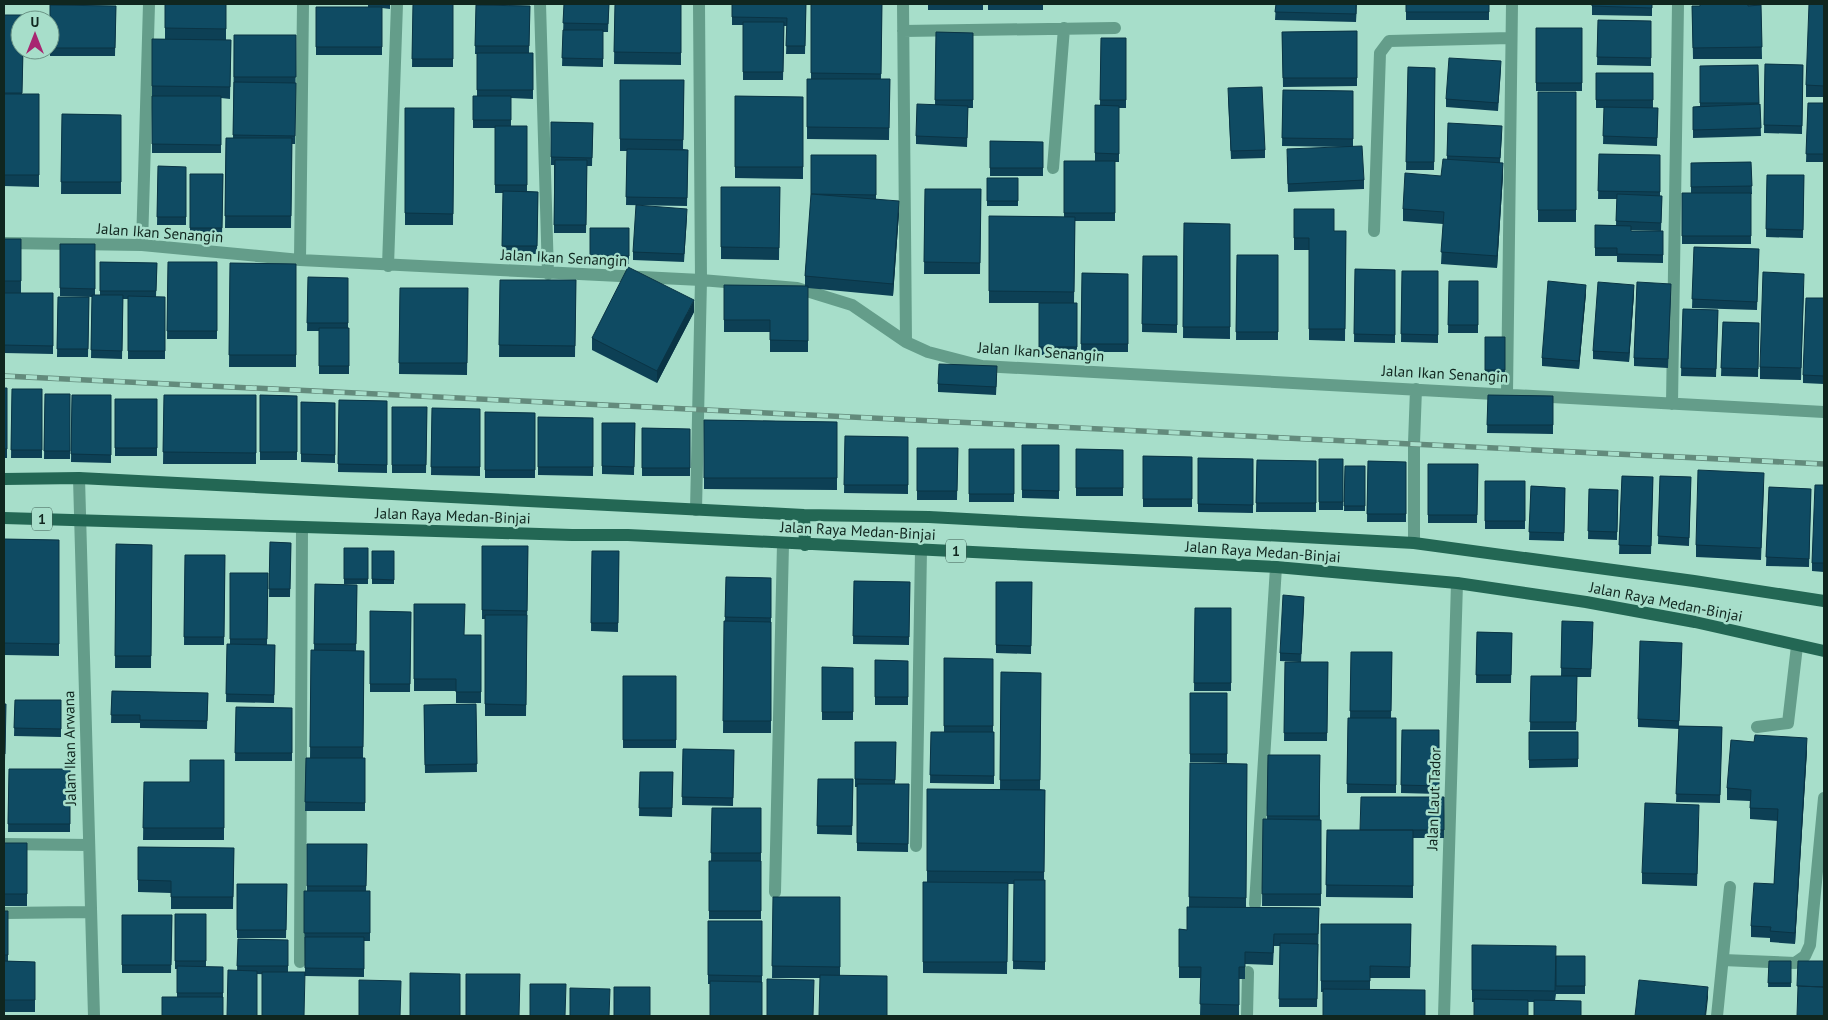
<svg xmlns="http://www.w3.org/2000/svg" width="1828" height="1020" font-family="'PT Sans',sans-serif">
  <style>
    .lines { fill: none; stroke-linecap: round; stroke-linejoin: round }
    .minor { stroke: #649d8a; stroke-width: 12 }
    .primary { stroke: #236754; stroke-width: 12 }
    .rail-casing { stroke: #638b7c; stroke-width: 5.5 }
    .rail { stroke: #a7deca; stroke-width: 4; stroke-dasharray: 11; stroke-linecap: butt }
    .wall { fill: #0d4055 }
    .shaded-wall { fill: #0a3445 }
    .building { fill: #0f4b63; stroke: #0a3445 }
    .labels { text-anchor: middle; stroke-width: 5; stroke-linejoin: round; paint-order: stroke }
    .shield { fill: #a7deca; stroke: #3d5d52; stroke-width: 1 }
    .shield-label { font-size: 14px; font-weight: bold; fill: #10261f }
    .street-label { font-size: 15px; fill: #10261f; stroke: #a7deca }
  </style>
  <rect width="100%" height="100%" fill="#a7deca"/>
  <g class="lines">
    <path class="minor" d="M540 4 548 274
      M903 4 906 342
      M903 31 1115 28
      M1053 168 1064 28
      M1374 231 1380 53 1389 41 1510 38
      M4 243 142 245 300 260 701 280 797 288 852 305 906 342 928 352 982 366 1824 412
      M142 245 149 4
      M300 260 303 4
      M388 266 397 4
      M1507 393 1512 4
      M1672 404 1678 4
      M79 478 94 1016
      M696 510 701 280 699 4
      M1414 543V443L1416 389
      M1757 727 1788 723 1797 646
      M4 844 89 845
      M916 846 921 550
      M775 892 783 544
      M1255 904 1276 567
      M4 913 91 912
      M1723 960 1795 963 1805 956 1810 945 1824 798
      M300 962 302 528
      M1247 1016 1248 972
      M1444 1016 1457 583
      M1717 1016 1730 887"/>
    <path class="primary" d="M4 479 79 478 804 515 929 517 1414 543 1694 581 1824 601
      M804 515 805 545
      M4 518 572 535H628L1276 567 1457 583 1586 602 1695 622 1824 651"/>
    <g class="rail-casing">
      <path id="rail" d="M4 376 1824 464"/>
    </g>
    <use href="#rail" class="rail"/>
  </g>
  <path class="wall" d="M165 4H226V40H231L230 99 221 98V153H152V39H165Z
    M368 4H390V9L382 8V55H316V7H375H368Z
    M413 4H453V67H412Z
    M564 4H609L608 32H603V67L562 66Z
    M615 4H681V65L614 64Z
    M732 4H806L805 54H786L787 26H784L783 80H743V25H732Z
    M811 4H882L881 79H890L889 140 807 139V79H811Z
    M928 4H983V10H928Z
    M988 4H1043V10H988Z
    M1276 4H1357L1356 22 1275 20Z
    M1406 4H1489V20H1406Z
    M1592 4H1652V16L1592 15Z
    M1824 4V97H1806V85Z
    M50 5 116 6 115 56H50Z
    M476 5 530 6 529 53H533V99L511 98V126H527V191L538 192 537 254H502L503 193H495V128H473V96H477V54H475Z
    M1761 5 1762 59H1693L1692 6Z
    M4 15 23 50 22 94H39V187L4 186Z
    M1598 20 1651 21V66L1597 65Z
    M1536 28H1582V91H1536Z
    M1357 31V86L1283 87 1282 32Z
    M936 32 973 33V108H968L967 147 916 144V136L935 105Z
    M234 35H296L295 144H292L291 228H225L226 138H233Z
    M1101 38H1126V108H1119V162H1115V221H1075L1074 303H1077V355H1039V303H989V216L1064 217V161H1095V105H1100Z
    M1765 64 1803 65 1802 134 1764 133Z
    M1758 65 1759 104H1760L1761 136 1693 138V107L1700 106V66Z
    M1408 67 1435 68 1434 170H1406Z
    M1501 69 1498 111 1446 107V99Z
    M1596 73H1653V108H1658L1657 146 1603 144 1604 108H1596Z
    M620 80H684L683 149 688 150 687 206 626 205 627 151H620Z
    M1283 90 1353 91V147L1364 180V189L1288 192 1287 157 1346 147 1282 146Z
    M1538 92H1576V222H1538Z
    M735 96 803 97V179L735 178Z
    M1228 96 1265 150V158L1231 159Z
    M1808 103H1824V162H1806Z
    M405 108H454L453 225H405Z
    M62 114 121 115V194H61Z
    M551 122 593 123 592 166H587L586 233H554V165H551Z
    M1448 123 1502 134 1500 163 1503 175 1497 268 1441 264 1443 224 1403 221V209L1441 176 1447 159Z
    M990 141 1043 142V176H990Z
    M1599 154 1660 155V196H1662L1661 231 1631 230V231H1663V263L1617 262V256H1595V225H1616L1617 199H1598Z
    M876 155V199L899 213 893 296 808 288V352H770V332H724V285L805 286V276L811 200Z
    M1751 162 1752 194H1751V244H1682V193H1691V163Z
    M158 166 186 167V225H157Z
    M190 174H223L222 237H190Z
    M1767 175H1804L1803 238 1766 237Z
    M987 178H1018V206H987Z
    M721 187H780L779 260 721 259Z
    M925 189H981L980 274H924Z
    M1294 209 1334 231H1346L1345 341 1309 340V250H1294Z
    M687 217 684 262 633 260V252Z
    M1184 223 1230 224V339L1183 338Z
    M629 228V264L590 263V255Z
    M4 239H21V293H53V354L4 353Z
    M60 244H95V295H100V262L157 263 156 297H165V359H128V299H123L122 359 91 358 92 297 60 296Z
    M1694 247 1759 249 1757 310 1692 308Z
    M1237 255H1278V340H1236Z
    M1143 256H1177V333L1142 332Z
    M168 262H217V339H167Z
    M230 263 296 264V367H229Z
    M1355 269 1395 270V343L1354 342Z
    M1402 271H1438V343L1401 342Z
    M1082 273 1128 274V352H1081Z
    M308 277 348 278V328H349V374H319V331H307Z
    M500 280H576L575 357H499Z
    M1449 281H1478V333H1448Z
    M1804 285 1801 380 1760 379V367Z
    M400 288H468L467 375 399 374Z
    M1671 292 1668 368 1634 366V358Z
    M1586 293 1579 369 1542 366V358Z
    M1634 293 1629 362 1593 359V351Z
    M58 297H89L88 357H57Z
    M1824 298V384L1803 383V375Z
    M1683 309 1718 310 1716 377 1681 376Z
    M694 312 657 383 592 350V338Z
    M1723 322 1759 323 1758 377 1721 376Z
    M1485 337H1505V374H1485Z
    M997 374 996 395 938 392V384Z
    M4 388H7V458H4Z
    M12 389H42V458H11Z
    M45 394H70V459H44Z
    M72 395H111V463L71 462Z
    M164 395H256V464H163Z
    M260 395 297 396V460H260Z
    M1488 395 1553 396V434L1487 433Z
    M115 399H157V456H115Z
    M339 400 387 401V473L338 472Z
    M301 402 335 403V463L301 462Z
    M392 407H427L426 473H392Z
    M432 408 480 409V476L431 475Z
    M485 412 535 413V478H485Z
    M538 417 593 418V476L538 475Z
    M704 420 837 422V490L704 489Z
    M602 423H635L634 475 602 474Z
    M642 428 690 429V476H642Z
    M845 436 908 437V494L844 493Z
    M1022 445H1059V499L1022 498Z
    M917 448H958L957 500H917Z
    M969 449H1014V502H969Z
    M1076 449 1123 450V496H1076Z
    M1143 456 1192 457V507H1143Z
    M1198 458 1253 459V513L1198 512Z
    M1319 459H1343V510H1319Z
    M1257 460 1316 461V512H1256Z
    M1368 461 1406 462V522H1367Z
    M1428 464H1478L1477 523H1428Z
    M1345 466H1365V511H1344Z
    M1622 476 1653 477 1651 554H1619Z
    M1660 476 1691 477 1689 546 1658 544Z
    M1485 481H1525V529H1485Z
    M1764 484 1761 560 1696 557V545Z
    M1824 485V572L1812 571V563Z
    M1531 486 1565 488 1564 541 1529 540Z
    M1769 487 1811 489 1809 567 1766 566Z
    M1589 489 1618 490 1617 540 1588 539Z
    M4 539 59 540V656L4 655Z
    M270 542 291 543 290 597H269Z
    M116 544 152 545 151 668H115Z
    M482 546H528L526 716H485V619H482Z
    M344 548H368V584H344Z
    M372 551H394V584H372Z
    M592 551H619L618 632 591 631Z
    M185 555H225L224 645H184Z
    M230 573H268L267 645H275L274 703 226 702 227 644H230Z
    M726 577 771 578V733H723L724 621H725Z
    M854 581 910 582 909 645 853 644Z
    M996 582H1032L1031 654 996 653Z
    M315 584 357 585 356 651H364L363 758H365V811H305L306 758H310L311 650H314Z
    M414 604 464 635H481V703H456V691H414Z
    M1304 605 1301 662H1328L1327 741H1284L1285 662H1299L1280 661V653Z
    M1195 608H1231V691H1194Z
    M370 611 411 612 410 692H370Z
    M1562 621 1593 630 1591 677H1577L1576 730H1530L1531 676H1561Z
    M1477 632 1512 633 1511 683H1476Z
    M1682 651 1679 726 1722 727 1720 803 1676 802 1679 729 1638 727V719Z
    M1351 652H1392L1391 718H1396V793H1347L1348 718H1350Z
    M944 658 993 659V732H994V784L930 783 931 732H944Z
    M875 660 908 661V705H875Z
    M822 667 853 668V720H822Z
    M1001 672 1041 673 1040 789 1045 790 1044 880H1045V970L1013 969 1014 884H1008L1007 974 923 973V882H927V789H1000Z
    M623 676H676V748H623Z
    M112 691 208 693 207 729 140 728V723H111Z
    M1190 693H1227V763L1190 762Z
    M15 700H61V737L14 736Z
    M4 704H6L5 762H4Z
    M476 704 477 772 425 773 424 705Z
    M236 707 292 708V761H235Z
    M1402 730H1439V794L1401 793Z
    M1529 732 1578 759V767L1529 768Z
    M855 742H896L895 784H909L908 852 857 851V787H855Z
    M683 749 734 750 733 806 682 805Z
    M1807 750 1795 944 1770 942V938L1751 937V926L1774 884 1778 821 1750 819V801L1727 800V788Z
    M1268 755H1320V820H1321V906H1262L1263 819H1267Z
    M224 760V840H143L144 782H190Z
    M1190 763 1247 764 1246 907 1319 908 1317 1007H1279L1280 946H1274L1273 965 1245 964V979H1239V1016H1200L1201 978H1179V929L1187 930 1189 907Z
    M9 769H70V832H8Z
    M640 772H673L672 817 639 816Z
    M818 779H853L852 835 817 834Z
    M1444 797V838H1413V898L1326 897 1327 830H1360Z
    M712 808H761V919H709V861H711Z
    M1699 817 1697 886 1642 884V873Z
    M4 843H27V906H4Z
    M307 844H367L366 891H370V941H364V977L305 976 257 974 237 971 238 939 288 940V972H305L304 891H307Z
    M138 847 234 848 233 909H171V893L138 892Z
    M237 884H287L286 938H237Z
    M773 897H840V976L820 978H772Z
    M4 911H8V961L35 962V1012H4Z
    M175 914H206V967H223V1016L177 997V969H175Z
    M122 915H172L171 973H122Z
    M708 921H762V984H708Z
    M1321 924H1411L1410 978H1370V989L1321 992Z
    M1472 945 1556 956H1585V994H1556L1555 1001 1534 1002H1472Z
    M1769 961H1791V987H1768Z"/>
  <path class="shaded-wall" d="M1503 163V175L1497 268V256Z
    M899 201V213L893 296V284Z
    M1586 285V293L1579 369V361Z
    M1634 285V293L1629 362V353Z
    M694 300V312L657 383V371Z
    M1807 738V750L1795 944V933Z
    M1708 987V998L1706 1016H1705Z"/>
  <path class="building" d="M165 4H226V29L165 28Z
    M413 4H453V59H412Z
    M564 4H609L608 24 563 23Z
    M615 4H681V53L614 52Z
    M732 4H806L805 46H786L787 18 732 17Z
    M811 4H882L881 74 811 73Z
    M1276 4H1356V14L1275 12Z
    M1406 4H1489V12H1406Z
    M1592 4H1652V8L1592 6Z
    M1700 4H1748V6L1761 5 1762 47 1693 48 1692 6H1700Z
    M1809 4H1824V86L1806 85Z
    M50 5 116 6 115 48H50Z
    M476 5 530 6 529 46H475Z
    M316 7H382V47H316Z
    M4 15H23V20H20V50H23L22 93H4Z
    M1598 20 1651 21V58L1597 57Z
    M743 22H784L783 72H743Z
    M1536 28H1582V83H1536Z
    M563 30H603V59L562 58Z
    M1357 31V78H1283L1282 32Z
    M936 32 973 33V100H935Z
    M234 35H296V77H234Z
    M1101 38H1126V100H1100Z
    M152 39 231 40 230 87 152 86Z
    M477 53H533V90H477Z
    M1449 58 1501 61 1498 103 1446 99Z
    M1765 64 1803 65 1802 126 1764 125Z
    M1758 65 1759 103H1700V66Z
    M1408 67 1435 68 1434 162H1406Z
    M1596 73H1653V100H1596Z
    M807 79H890L889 128 807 127Z
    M620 80H684L683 140 620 139Z
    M234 82 296 83 295 136 233 135Z
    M1262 87 1265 150 1231 151 1228 88Z
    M1283 90 1353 91V139L1282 138Z
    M1538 92H1576V210H1538Z
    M4 94H39V175H4Z
    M152 96H221V145L152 144Z
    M473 96H511V120H473Z
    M735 96 803 97V167H735Z
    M1808 103H1824V154H1806Z
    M917 104 968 106 967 138 916 136Z
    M1760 104 1761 128 1693 130V107Z
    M1095 105 1119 106V154L1095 153Z
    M1604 107 1658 108 1657 138 1603 136Z
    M405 108H454L453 214 405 213Z
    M62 114 121 115V182H61Z
    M551 122 593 123 592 158 551 157Z
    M1448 123 1502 126 1500 158 1447 156Z
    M495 126H527V185H495Z
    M226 138H292L291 216H225Z
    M990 141 1043 142V168H990Z
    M1362 146 1364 180 1288 184 1287 149Z
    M627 149 688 150 687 198 626 197Z
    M1599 154 1660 155V192L1598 191Z
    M811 155H876V195L811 194Z
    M1443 159 1503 163 1497 256 1441 252 1444 212 1403 209 1405 173 1441 176Z
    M555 160H587L586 225H554Z
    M1064 161H1115V213H1064Z
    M1751 162 1752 186 1691 187V163Z
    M158 166 186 167V217H157Z
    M190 174H223L222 228H190Z
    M1767 175H1804L1803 230 1766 229Z
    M987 178H1018V201H987Z
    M721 187H780L779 248 721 247Z
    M925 189H981L980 263 924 262Z
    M503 191 538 192 537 246H502Z
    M1682 193H1751V236H1682Z
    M811 194 899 201 893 284 805 276Z
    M1617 194 1662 196 1661 223 1616 221Z
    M636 205 687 209 684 254 633 252Z
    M1294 209H1334V231H1346L1345 329H1309V238H1294Z
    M989 216 1075 217 1074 292 989 291Z
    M1184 223 1230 224V327H1183Z
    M1595 225 1631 226V231H1663V255L1617 254V248H1595Z
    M590 228H629V256L590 255Z
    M4 239H21V281H4Z
    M60 244H95V289L60 288Z
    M1694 247 1759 249 1757 302 1692 299Z
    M1237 255H1278V332H1236Z
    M1143 256H1177V325L1142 324Z
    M100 262 157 263 156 291H100Z
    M168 262H217V331H167Z
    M230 263 296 264V355H229Z
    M628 267 694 300 657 371 592 338Z
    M1355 269 1395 270V335L1354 334Z
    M1402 271H1438V335L1401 334Z
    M1763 272 1804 274 1801 368 1760 367Z
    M1082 273 1128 274V344H1081Z
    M308 277 348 278V323H307Z
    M500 280H576L575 346 499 345Z
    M1449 281H1478V325H1448Z
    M1548 281 1586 285 1579 361 1542 358Z
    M1598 282 1634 285 1629 353 1593 351Z
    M1637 282 1671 284 1668 359 1634 358Z
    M724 285 808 286V341L770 340V320H724Z
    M400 288H468L467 363H399Z
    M4 293H53V346L4 345Z
    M92 295H123L122 351 91 350Z
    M128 296 165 297V351H128Z
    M58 297H89L88 349H57Z
    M1806 298H1824V376L1803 375Z
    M1039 303H1077V347H1039Z
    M1683 309 1718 310 1716 369 1681 368Z
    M1723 322 1759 323 1758 369 1721 368Z
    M319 328H349V366H319Z
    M1485 337H1505V370H1485Z
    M939 364 997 366 996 387 938 384Z
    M4 388H7V449H4Z
    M12 389H42V450H11Z
    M45 394H70V451H44Z
    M72 395H111V455L71 454Z
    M164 395H256V453L163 452Z
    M260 395 297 396V452H260Z
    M1488 395 1553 396V425H1487Z
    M115 399H157V448H115Z
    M339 400 387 401V465L338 464Z
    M301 402 335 403V455L301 454Z
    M392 407H427L426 465H392Z
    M432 408 480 409V467H431Z
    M485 412 535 413V470H485Z
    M538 417 593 418V467H538Z
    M704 420 837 422V478H704Z
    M602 423H635L634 467 602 466Z
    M642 428 690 429V468H642Z
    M845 436 908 437V485H844Z
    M1022 445H1059V491L1022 490Z
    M917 448H958L957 491H917Z
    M969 449H1014V494H969Z
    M1076 449 1123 450V488H1076Z
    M1143 456 1192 457V499H1143Z
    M1198 458 1253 459V505L1198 504Z
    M1319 459H1343V502H1319Z
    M1257 460 1316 461V503H1256Z
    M1368 461 1406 462V514H1367Z
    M1428 464H1478L1477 515H1428Z
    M1345 466H1365V506H1344Z
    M1698 470 1764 473 1761 548 1696 545Z
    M1622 476 1653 477 1651 546 1619 545Z
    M1660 476 1691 477 1689 538 1658 536Z
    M1485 481H1525V521H1485Z
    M1815 485H1824V563H1812Z
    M1531 486 1565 488 1564 533 1529 532Z
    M1769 487 1811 489 1809 559 1766 557Z
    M1589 489 1618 490 1617 532 1588 531Z
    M4 539 59 540V644L4 643Z
    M270 542 291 543 290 589H269Z
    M116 544 152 545 151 656H115Z
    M482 546H528L527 611 482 610Z
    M344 548H368V579H344Z
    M372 551H394V580L372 579Z
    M592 551H619L618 623H591Z
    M185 555H225L224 637H184Z
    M230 573H268L267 639H230Z
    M726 577 771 578V618L725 617Z
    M854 581 910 582 909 637 853 636Z
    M996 582H1032L1031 646 996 645Z
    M315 584 357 585 356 644H314Z
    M1283 595 1304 597 1301 654 1280 653Z
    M414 604H465L464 635H481V692H456V679H414Z
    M1195 608H1231V683H1194Z
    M370 611 411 612 410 684H370Z
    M485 615H527L526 705 485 704Z
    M724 621 771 622V721H723Z
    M1562 621 1593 622 1591 669 1561 668Z
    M1477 632 1512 633 1511 675H1476Z
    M1640 641 1682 643 1679 721 1638 719Z
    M227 644 275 645 274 695 226 694Z
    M311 650 364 651 363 747H310Z
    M1351 652H1392L1391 711H1350Z
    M944 658 993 659V726H944Z
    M875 660 908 661V697H875Z
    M1285 662H1328L1327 733H1284Z
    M822 667 853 668V712H822Z
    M1001 672 1041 673 1040 780H1000Z
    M623 676H676V740H623Z
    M1531 676H1577L1576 722H1530Z
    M112 691 208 693 207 721 140 720V715H111Z
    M1190 693H1227V754H1190Z
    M15 700H61V729L14 728Z
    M4 704H6L5 754H4Z
    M476 704 477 764 425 765 424 705Z
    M236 707 292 708V753H235Z
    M1348 718H1396V785L1347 784Z
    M1679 726 1722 727 1720 795 1676 794Z
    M1402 730H1439V786L1401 785Z
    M931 732H994V776L930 775Z
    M1529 732H1578V759L1529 760Z
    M1755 735 1807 738 1795 933 1770 931 1771 927 1751 926 1754 883 1774 884 1778 809 1750 808 1751 790 1727 788 1731 740 1754 742Z
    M855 742H896L895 780 855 779Z
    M683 749 734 750 733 798 682 797Z
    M1268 755H1320L1319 816H1267Z
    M306 758H365V803L305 802Z
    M190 760H224V828H143L144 782H190Z
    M1190 763 1247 764 1246 898 1189 897Z
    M9 769H70V824H8Z
    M640 772H673L672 808H639Z
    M818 779H853L852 826H817Z
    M857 784H909L908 844 857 843Z
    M927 789 1045 790 1044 872 927 871Z
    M1361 797H1444V830H1360Z
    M1645 803 1699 805 1697 874 1642 873Z
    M712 808H761V853H711Z
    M1263 819 1321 820V894H1262Z
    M1327 830H1413V886L1326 885Z
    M4 843H27V894H4Z
    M307 844H367L366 886H307Z
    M138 847 234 848 233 897H171V881L138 880Z
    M709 861H761V911H709Z
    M1014 880H1045V962L1013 961Z
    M923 882 1008 883 1007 962H923Z
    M237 884H287L286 930H237Z
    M304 891H370V933H304Z
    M773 897H840V967L772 966Z
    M1187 907 1319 908 1318 934H1274L1273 953 1245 952V967H1239V1005L1200 1004 1201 967H1179V929L1187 930Z
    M4 911H8V955H4Z
    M175 914H206V961H175Z
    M122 915H172L171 965H122Z
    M708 921H762V976L708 975Z
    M1321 924H1411L1410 967 1370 966V981H1321Z
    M305 937H364V969L305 968Z
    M238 939 288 940V966H237Z
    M1280 943 1318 944 1317 999H1279Z
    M1472 945 1556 946 1555 991 1472 990Z
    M1556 956H1585V986H1556Z
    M4 961 35 962V1000H4Z
    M1769 961H1791V983H1768Z
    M1798 961H1824V987L1797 986Z
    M177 966 223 967V993H177Z
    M228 970 257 971V1016H227Z
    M262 972H305L304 1016H262Z
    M410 973 460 974V1016H410Z
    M466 974H520L519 1016H466Z
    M820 975 887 976V1016H819Z
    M767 979 814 980 813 1016H767Z
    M359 980 401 981 400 1016H359Z
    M1639 980 1708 987 1705 1016H1635Z
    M710 981 762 982V1016H710Z
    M530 984H566L565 1016H530Z
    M1798 986 1824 987V1016H1797Z
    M614 987H650V1016H614Z
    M570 988 610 989 609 1016H570Z
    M1323 989 1425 990V1016H1323Z
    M162 997H223V1016H162Z
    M1474 999 1528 1000V1016H1474Z
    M1534 1000 1581 1001V1016H1534Z"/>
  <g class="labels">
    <g class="shield">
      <rect x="32" y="507.5" width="20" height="23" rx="4"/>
      <rect x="946" y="539.5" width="20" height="23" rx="4"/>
    </g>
    <g class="shield-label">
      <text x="42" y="524">1</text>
      <text x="956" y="556">1</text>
    </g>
    <g class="street-label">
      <text transform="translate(160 233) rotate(4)" y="5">Jalan Ikan Senangin</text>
      <text transform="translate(564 258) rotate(3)" y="5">Jalan Ikan Senangin</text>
      <text transform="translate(1041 352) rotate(4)" y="5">Jalan Ikan Senangin</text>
      <text transform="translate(1445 374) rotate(3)" y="5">Jalan Ikan Senangin</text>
      <text transform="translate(453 516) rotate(2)" y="5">Jalan Raya Medan-Binjai</text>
      <text transform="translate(858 531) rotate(3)" y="5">Jalan Raya Medan-Binjai</text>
      <text transform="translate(1263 552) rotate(4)" y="5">Jalan Raya Medan-Binjai</text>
      <text transform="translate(1666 602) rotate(11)" y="5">Jalan Raya Medan-Binjai</text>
      <text transform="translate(70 748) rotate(-91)" y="5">Jalan Ikan Arwana</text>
      <text transform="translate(1434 799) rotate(-88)" y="5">Jalan Laut Tador</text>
    </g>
  </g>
  <rect width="1828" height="1020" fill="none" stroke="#10261f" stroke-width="10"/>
  <g transform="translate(35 35)"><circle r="24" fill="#a7deca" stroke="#6b9486"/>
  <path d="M0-4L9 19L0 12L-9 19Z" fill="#a82571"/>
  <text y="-8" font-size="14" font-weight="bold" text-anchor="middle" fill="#10261f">U</text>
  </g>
</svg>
